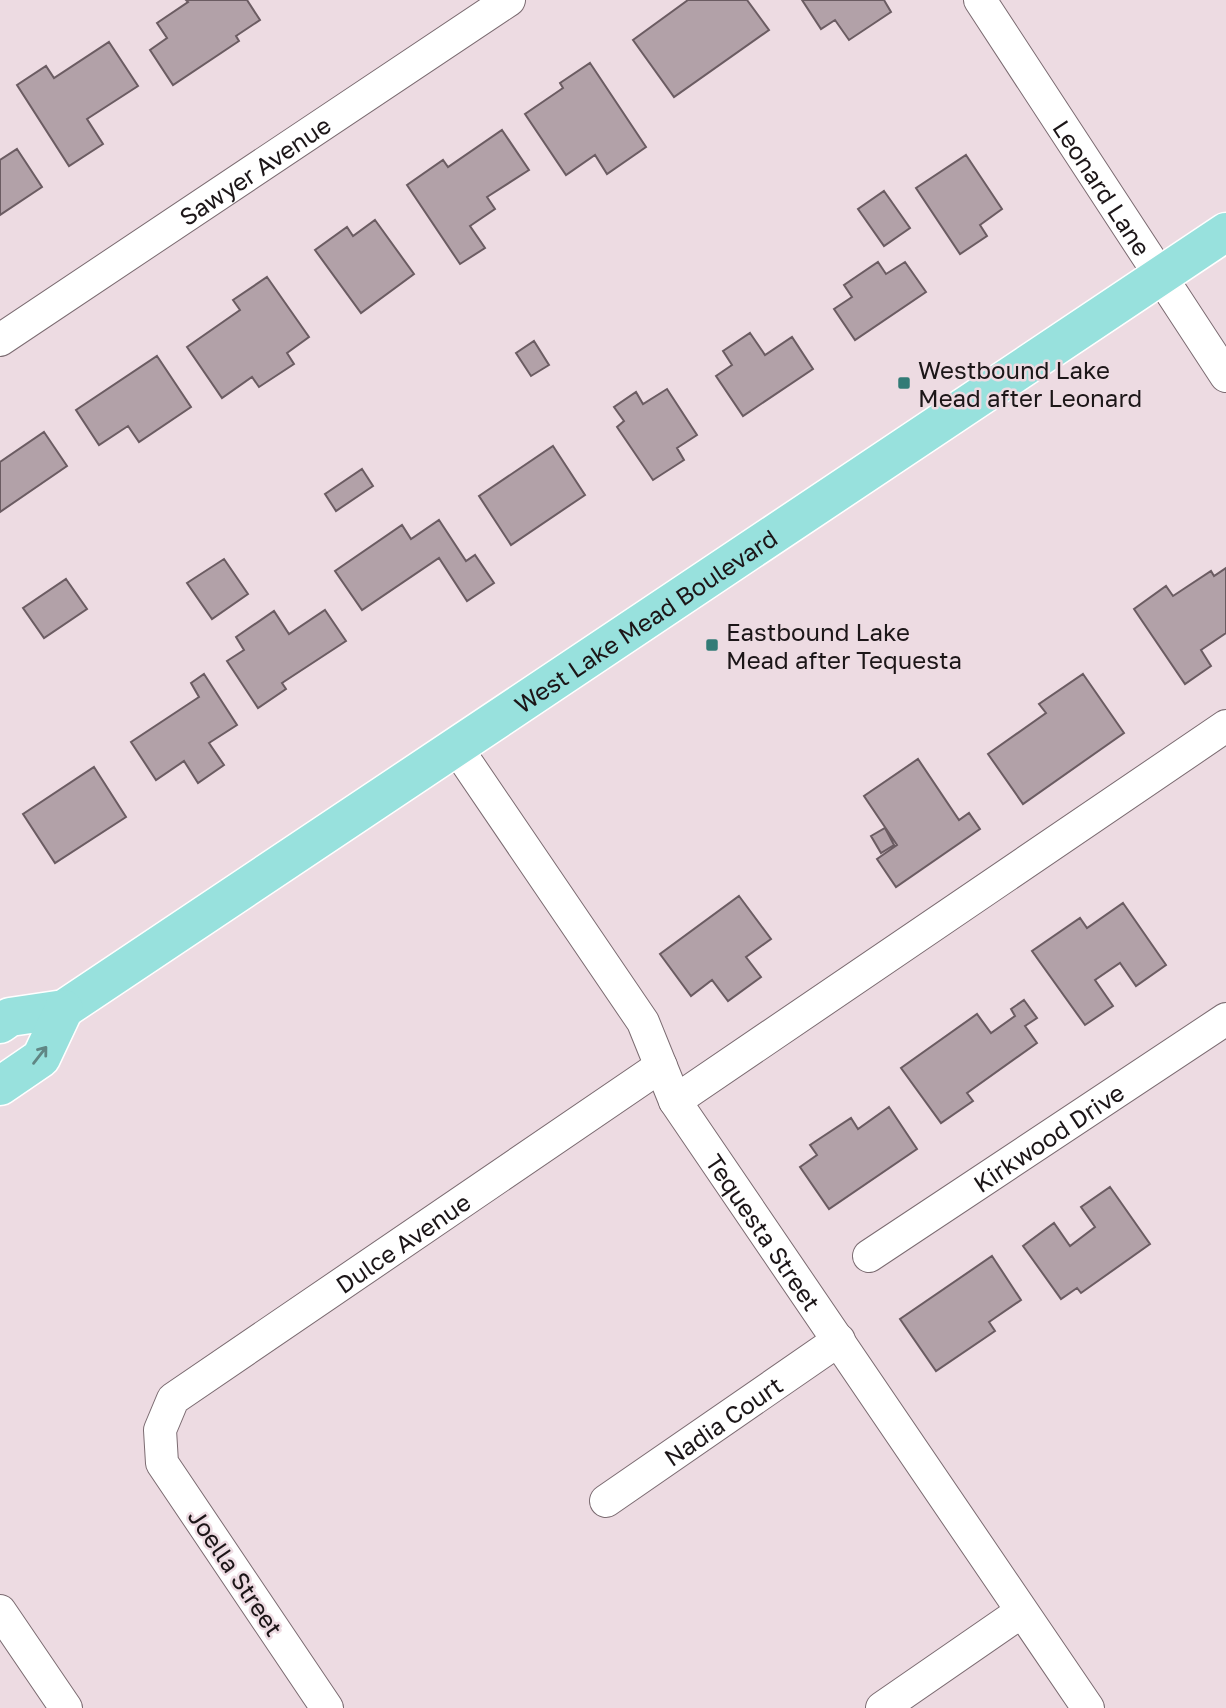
<svg xmlns="http://www.w3.org/2000/svg" width="1226" height="1708" font-family="'Golos Text',sans-serif">
  <style>
    .building { fill: #b2a1a8; stroke: #6b5c62; stroke-width: 2 }
    .lines { fill: none; stroke-linecap: round; stroke-linejoin: round }
    .minor-casing { stroke: #7b6b71; stroke-width: 34 }
    .major-casing { stroke: #fff; stroke-width: 41 }
    .minor { stroke: #fff; stroke-width: 32 }
    .major { stroke: #98e1dd; stroke-width: 38 }
    .oneway { stroke: #608684 }
    .poi-dot { fill: #327b76; stroke: #eddbe2; stroke-width: 2.5 }
    .labels { text-anchor: middle; dominant-baseline: central; stroke-width: 5; stroke-linejoin: round; paint-order: stroke }
    .street-label { font-size: 24px; fill: #1c1618; stroke: #eddbe2 }
    .poi-label { font-size: 24px; fill: #1c1618; stroke: #eddbe2; text-anchor: start }
  </style>
  <rect width="100%" height="100%" fill="#eddbe2"/>
  <path class="building" d="M 186,0 L 247,0 L 260,20 L 236,36 L 239,41 L 173,85 L 150,50 L 167,38 L 157,23 L 188,2 Z
    M 688,0 L 747,0 L 769,30 L 674,97 L 633,40 Z
    M 802,0 L 884,0 L 891,12 L 849,40 L 835,20 L 821,29 Z
    M 109,42 L 138,86 L 87,119 L 103,144 L 69,166 L 17,85 L 46,66 L 54,78 Z
    M 590,63 L 646,147 L 607,174 L 595,155 L 566,175 L 525,114 L 563,88 L 560,83 Z
    M 502,130 L 529,170 L 487,197 L 495,209 L 470,226 L 485,248 L 460,264 L 407,185 L 443,160 L 448,167 Z
    M 17,149 L 42,187 L 0,215 L 0,160 Z
    M 966,155 L 1002,209 L 980,225 L 987,236 L 960,254 L 916,188 Z
    M 884,191 L 910,228 L 884,246 L 858,209 Z
    M 375,220 L 414,274 L 361,313 L 315,250 L 347,227 L 353,236 Z
    M 878,262 L 886,274 L 905,262 L 926,292 L 855,340 L 834,309 L 852,297 L 844,285 Z
    M 267,277 L 309,337 L 287,353 L 294,364 L 259,387 L 252,377 L 222,398 L 187,347 L 240,310 L 233,300 Z
    M 750,333 L 765,355 L 792,337 L 813,369 L 743,416 L 716,376 L 732,365 L 723,351 Z
    M 534,341 L 549,365 L 531,376 L 516,353 Z
    M 157,356 L 191,407 L 139,442 L 128,426 L 99,445 L 76,410 Z
    M 667,389 L 697,435 L 677,448 L 684,460 L 653,480 L 617,427 L 624,421 L 614,407 L 636,392 L 643,404 Z
    M 44,432 L 67,466 L 0,512 L 0,462 Z
    M 553,446 L 585,495 L 511,545 L 479,496 Z
    M 362,469 L 373,486 L 336,511 L 325,494 Z
    M 439,520 L 466,561 L 475,555 L 494,583 L 467,601 L 439,558 L 362,610 L 335,571 L 402,525 L 411,539 Z
    M 224,559 L 248,594 L 212,619 L 187,583 Z
    M 1226,568 L 1226,633 L 1201,650 L 1211,666 L 1185,684 L 1134,609 L 1166,586 L 1173,596 L 1211,571 L 1214,576 Z
    M 66,579 L 87,609 L 44,638 L 23,608 Z
    M 325,610 L 346,641 L 282,683 L 286,689 L 258,708 L 227,661 L 244,650 L 236,637 L 274,611 L 289,634 Z
    M 204,674 L 237,725 L 209,743 L 224,765 L 198,783 L 184,761 L 156,780 L 131,742 L 199,697 L 191,683 Z
    M 1083,674 L 1124,733 L 1023,804 L 988,754 L 1046,713 L 1039,704 Z
    M 918,759 L 959,820 L 969,813 L 980,829 L 896,887 L 877,859 L 897,845 L 864,796 Z
    M 94,767 L 126,817 L 55,863 L 23,814 Z
    M 885,828 L 894,845 L 881,853 L 871,836 Z
    M 739,896 L 771,939 L 746,957 L 761,977 L 728,1001 L 712,980 L 691,996 L 660,954 Z
    M 1123,903 L 1166,965 L 1136,986 L 1120,963 L 1095,980 L 1113,1006 L 1085,1025 L 1032,951 L 1080,918 L 1087,928 Z
    M 1024,1000 L 1037,1018 L 1025,1026 L 1037,1043 L 967,1093 L 973,1101 L 941,1123 L 901,1068 L 977,1014 L 991,1033 L 1015,1016 L 1011,1009 Z
    M 889,1107 L 917,1149 L 829,1209 L 800,1167 L 817,1155 L 810,1145 L 851,1118 L 858,1129 Z
    M 1110,1187 L 1150,1244 L 1081,1293 L 1077,1288 L 1061,1299 L 1023,1246 L 1054,1223 L 1070,1246 L 1095,1227 L 1081,1207 Z
    M 992,1256 L 1021,1300 L 989,1322 L 995,1331 L 936,1371 L 900,1319 Z"/>
  <g class="lines">
    <g class="minor-casing">
      <g id="minor">
        <path id="s1" d="M 980,0 L 1226,376"/>
        <path id="s2" d="M 0,340 L 509,0"/>
        <path id="s3" d="M 456,747 L 643,1022 L 675,1101 L 1088,1708"/>
        <path d="M 675,1101 L 1226,726"/>
        <path id="s4" d="M 869,1256 L 1226,1019"/>
        <path id="s5" d="M 606,1501 L 839,1340"/>
        <path d="M 0,1611 L 66,1708"/>
        <path id="s6" d="M 327,1708 L 162,1463 L 160,1430 L 173,1399 L 661,1066"/>
        <path d="M 882,1708 L 1021,1612"/>
      </g>
    </g>
    <g class="major-casing">
      <g id="major">
        <path id="s7" d="M 0,1024 L 10,1017 L 64,1009 L 1226,232"/>
        <path d="M 0,1086 L 41,1058 L 64,1009"/>
      </g>
    </g>
    <use href="#minor" class="minor"/>
    <use href="#major" class="major"/>
  </g>
  <defs><path id="oneway-shaft" d="M-6 0H5M1.5-3L5.5 0L1.5 3" fill="none" stroke-width="1.6" stroke-linecap="round" stroke-linejoin="round" transform="scale(1.75)"/></defs>
  <use class="oneway" href="#oneway-shaft" transform="translate(40 1055) rotate(-52)"/>
  <g class="poi-dot">
    <rect x="897" y="376" width="14" height="14" rx="3.5"/>
    <rect x="705" y="638" width="14" height="14" rx="3.5"/>
  </g>
  <g class="labels">
    <g class="street-label">
      <text stroke="none"><textPath href="#s2" startOffset="306">Sawyer Avenue</textPath></text>
      <text stroke="none"><textPath href="#s1" startOffset="224">Leonard Lane</textPath></text>
      <text stroke="none"><textPath href="#s7" startOffset="766">West Lake Mead Boulevard</textPath></text>
      <text stroke="none"><textPath href="#s4" startOffset="215">Kirkwood Drive</textPath></text>
      <text stroke="none"><textPath href="#s3" startOffset="576">Tequesta Street</textPath></text>
      <text stroke="none"><textPath href="#s6" startOffset="640">Dulce Avenue</textPath></text>
      <text stroke="none"><textPath href="#s5" startOffset="142">Nadia Court</textPath></text>
      <text transform="translate(236 1572) rotate(56)">Joella Street</text>
    </g>
    <g class="poi-label">
      <text x="918" y="369">Westbound Lake<tspan x="918" dy="28">Mead after Leonard</tspan></text>
      <text x="726" y="631">Eastbound Lake<tspan x="726" dy="28">Mead after Tequesta</tspan></text>
    </g>
  </g>
</svg>
